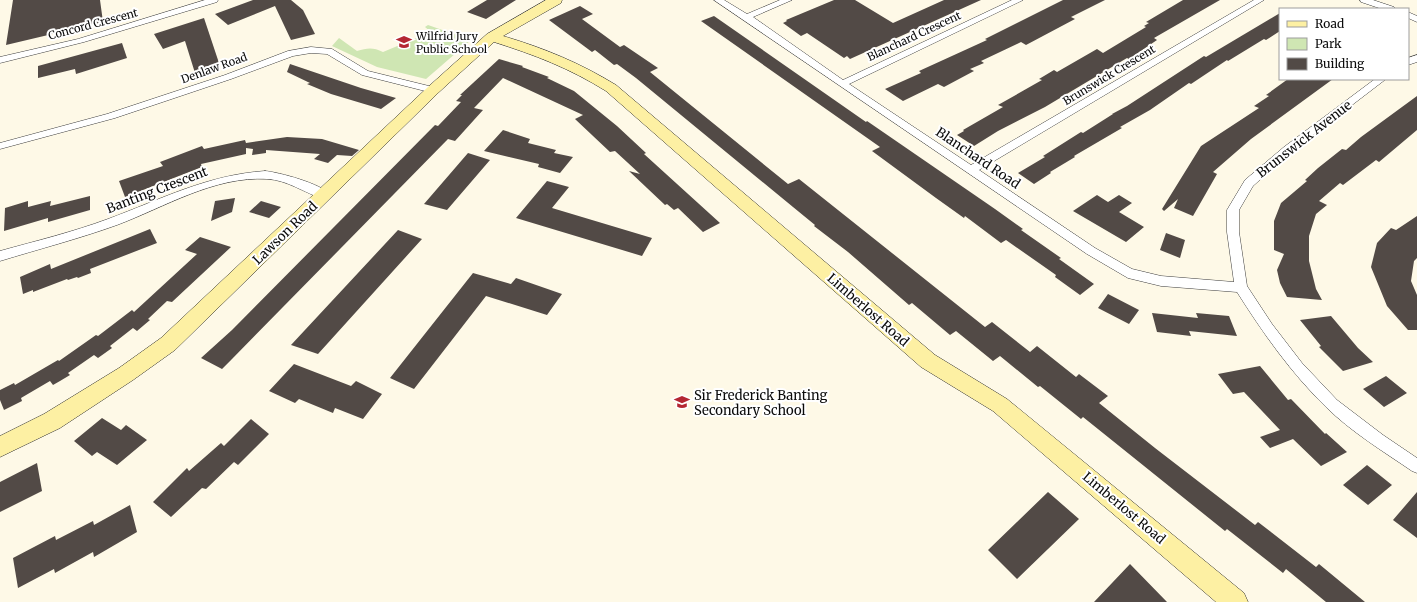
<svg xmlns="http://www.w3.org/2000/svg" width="1417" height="602" font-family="Merriweather,serif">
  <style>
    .green { fill: #cfe6b3 }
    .building { fill: #524a46 }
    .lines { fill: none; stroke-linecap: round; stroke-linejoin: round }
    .street-casing { stroke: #3d3d3d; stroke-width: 1 }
    .secondary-casing { stroke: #2c2c2c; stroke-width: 1 }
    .street { fill: #fff; fill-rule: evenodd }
    .secondary { fill: #fdf0a3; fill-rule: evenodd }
    .labels { text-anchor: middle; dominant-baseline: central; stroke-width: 4; stroke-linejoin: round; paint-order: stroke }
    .far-street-label { font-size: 11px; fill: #0a0a0a; stroke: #fff }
    .far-poi-label { font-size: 11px; fill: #0a0a0a; stroke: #fff; text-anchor: start }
    .street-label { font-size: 13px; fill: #0a0a0a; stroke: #fff }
    .poi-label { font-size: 13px; fill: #0a0a0a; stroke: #fff; text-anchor: start }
  </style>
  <rect width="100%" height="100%" fill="#fef9e7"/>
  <path class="green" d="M 428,25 L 471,40 L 426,79 L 377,67 L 332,46 L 339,38 L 357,51 C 367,48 373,47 383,52 L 431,32 L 425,27 Z"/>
  <path class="building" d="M 13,0 L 100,0 L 103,22 L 6,45 Z
    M 253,0 L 291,0 L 303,10 L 315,34 L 291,40 L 275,6 L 228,25 L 215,14 Z
    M 487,0 L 516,0 L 486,19 L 467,12 Z
    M 834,0 L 855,0 L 893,23 L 944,0 L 981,0 L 850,59 L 847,56 L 844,58 L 807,33 L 801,36 L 783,23 L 787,21 L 786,20 Z
    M 1063,0 L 1105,0 L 1071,17 L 1075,19 L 1026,45 L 1021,42 L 981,61 L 984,63 L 970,69 L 974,71 L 944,87 L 938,84 L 903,101 L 885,89 L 921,73 L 919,71 L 987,40 L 985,39 Z
    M 1183,0 L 1220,0 L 1154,38 L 1157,40 L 1129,59 L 1127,58 L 1045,107 L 998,131 L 974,146 L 957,135 L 964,131 L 963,130 L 1003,107 L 998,105 L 1042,80 L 1039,79 L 1054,70 L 1057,72 L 1097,49 L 1103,53 L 1146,27 L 1144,26 L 1149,23 L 1146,22 Z
    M 580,6 L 593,14 L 582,19 L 620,47 L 624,45 L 658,68 L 650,72 L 788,184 L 799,179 L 985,327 L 992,322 L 1030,352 L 1037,346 L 1076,377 L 1079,374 L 1108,396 L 1099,403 L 1155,448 L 1255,525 L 1258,522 L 1316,567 L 1319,564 L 1365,602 L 1326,602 L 1286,569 L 1283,573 L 1227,529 L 1225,531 L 1083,417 L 1081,419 L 1040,386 L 1038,387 L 1000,356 L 993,361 L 956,331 L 950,335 L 912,303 L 909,305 L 848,252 L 814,226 L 815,225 L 793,207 L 636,78 L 617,64 L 614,65 L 595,50 L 592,52 L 549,20 Z
    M 1280,13 L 1280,31 L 1266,40 L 1264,39 L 1228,61 L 1227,60 L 1191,84 L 1189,83 L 1150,110 L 1120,127 L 1122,128 L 1074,156 L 1075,157 L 1050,172 L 1051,173 L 1034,184 L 1018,173 L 1045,157 L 1043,156 L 1081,132 L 1083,133 L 1113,114 L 1112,114 L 1127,106 L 1204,56 L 1206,57 Z
    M 714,16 L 866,122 L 867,121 L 995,209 L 1023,229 L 1021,230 L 1061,258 L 1059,259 L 1094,284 L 1080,295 L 1055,277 L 1056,275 L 1006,240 L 1001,243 L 965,216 L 964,218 L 936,198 L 872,151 L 880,147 L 701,21 Z
    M 204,18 L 220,66 L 195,73 L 185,41 L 163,49 L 154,34 Z
    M 122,43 L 127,58 L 76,74 L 75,69 L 38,78 L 38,66 Z
    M 499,59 L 523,66 L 522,67 L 549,77 L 547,78 L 574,91 L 617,126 L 646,153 L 644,154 L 720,223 L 703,232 L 678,208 L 674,210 L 667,204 L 665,205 L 629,171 L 640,174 L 615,151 L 610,152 L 575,119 L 583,115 L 503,78 L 474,108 L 483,110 L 455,141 L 448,139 L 232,359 L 222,369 L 201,358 L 232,330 L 435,125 L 438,126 L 461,102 L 456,101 L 462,95 L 460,95 Z
    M 290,64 L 361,88 L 396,98 L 381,109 L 331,94 L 307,84 L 310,83 L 287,72 Z
    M 1288,79 L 1333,79 L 1251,139 L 1213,172 L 1217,174 L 1193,216 L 1174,208 L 1178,199 L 1164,211 L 1162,209 L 1201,146 L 1259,108 L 1254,106 L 1269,96 L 1266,95 Z
    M 1417,96 L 1417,130 L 1379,162 L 1376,160 L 1343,185 L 1340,183 L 1319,201 L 1327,205 L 1316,214 L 1309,236 L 1309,261 L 1316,289 L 1322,300 L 1287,297 L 1280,283 L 1277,270 L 1284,254 L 1274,250 L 1274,221 L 1281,203 L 1307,181 L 1305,180 L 1318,168 L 1342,149 L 1346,150 L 1361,137 Z
    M 503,130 L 530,139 L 528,143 L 556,150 L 554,153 L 573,157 L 560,173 L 538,167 L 539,164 L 484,151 Z
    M 287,137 L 322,139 L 359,150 L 352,156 L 337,155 L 328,163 L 314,159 L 320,154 L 266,150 L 266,153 L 252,155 L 253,149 L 246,148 L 246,154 L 201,164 L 202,167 L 125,197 L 119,181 L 163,166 L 160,162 L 202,146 L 204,149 L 245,140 L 246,143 Z
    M 468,153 L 490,160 L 447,210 L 424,204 Z
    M 547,181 L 569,187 L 552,208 L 652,238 L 642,256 L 516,218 Z
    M 1097,195 L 1108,202 L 1119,195 L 1132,203 L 1119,212 L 1144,227 L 1126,242 L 1073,211 Z
    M 90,196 L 90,210 L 48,222 L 48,218 L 4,231 L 5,208 L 28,201 L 28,207 L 51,201 L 50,206 Z
    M 235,198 L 232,212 L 211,221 L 215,201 Z
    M 261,201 L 281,207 L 269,218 L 249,212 Z
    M 1417,216 L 1417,258 L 1414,261 L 1411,281 L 1417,295 L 1417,330 L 1408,330 L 1387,306 L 1371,267 L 1377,243 L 1391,228 L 1396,230 Z
    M 150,229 L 157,243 L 90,269 L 91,273 L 78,278 L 77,277 L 68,280 L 67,279 L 33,292 L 33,290 L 23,294 L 20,277 L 50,264 L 51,269 Z
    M 398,230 L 422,239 L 318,354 L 291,345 Z
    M 1166,233 L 1185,240 L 1180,258 L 1160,250 Z
    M 200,237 L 231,247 L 172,302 L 167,301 L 148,319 L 150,320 L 137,331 L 133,328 L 110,346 L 112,348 L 98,358 L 94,355 L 68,373 L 70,375 L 60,381 L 53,385 L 50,381 L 21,398 L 22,401 L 4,410 L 0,400 L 0,390 L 14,383 L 15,385 L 58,360 L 59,361 L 96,335 L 98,336 L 132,310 L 134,312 L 197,254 L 185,250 Z
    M 473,273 L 511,284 L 516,278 L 562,294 L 547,315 L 486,296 L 414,389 L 390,378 Z
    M 1108,294 L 1139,310 L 1129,324 L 1098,308 Z
    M 1152,313 L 1198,318 L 1196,313 L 1229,316 L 1237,336 L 1189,331 L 1191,336 L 1157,332 Z
    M 1331,316 L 1358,348 L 1373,362 L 1343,371 L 1319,347 L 1321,346 L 1300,320 Z
    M 294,364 L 351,386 L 356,381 L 382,394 L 363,419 L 335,408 L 333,413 L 299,399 L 295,403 L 269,391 Z
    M 1260,366 L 1288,400 L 1291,399 L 1325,434 L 1326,433 L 1347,452 L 1321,466 L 1293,439 L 1270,448 L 1260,437 L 1280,430 L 1244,392 L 1233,394 L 1218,374 Z
    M 1386,376 L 1407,393 L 1384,407 L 1363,389 Z
    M 102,418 L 121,430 L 126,425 L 147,440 L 117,465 L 97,452 L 92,456 L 74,441 Z
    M 251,419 L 269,434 L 238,465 L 234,462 L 206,489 L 202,488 L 171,517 L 153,502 L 187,468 L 189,471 L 221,443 L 224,446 Z
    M 37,463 L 42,491 L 0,512 L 0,482 Z
    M 1367,465 L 1392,485 L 1368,505 L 1343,485 Z
    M 1048,492 L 1079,519 L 1017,579 L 988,550 Z
    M 1417,492 L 1417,538 L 1393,520 Z
    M 130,505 L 137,532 L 94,557 L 93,552 L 55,573 L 54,569 L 18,588 L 13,558 L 55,536 L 56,540 L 93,521 L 94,525 Z
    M 1130,564 L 1167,602 L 1094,602 Z"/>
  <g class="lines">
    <g class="street-casing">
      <path id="street" d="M 205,0 L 218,0 L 217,2 L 84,42 L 0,63 L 0,57 L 78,39 Z
        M 714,0 L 724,0 L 747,14 L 780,0 L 792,0 L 753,17 L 843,80 L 1012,0 L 1023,0 L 849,84 L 971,165 L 1254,0 L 1264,0 L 979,170 L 1095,248 L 1132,269 L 1161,276 L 1234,282 L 1227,232 L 1227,210 L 1245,180 L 1284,147 L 1375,79 L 1386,79 L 1292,151 L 1253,186 L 1239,210 L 1239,232 L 1247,286 L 1272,324 L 1302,363 L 1337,400 L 1383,435 L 1417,458 L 1417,473 L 1412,471 C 1384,452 1350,431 1326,407 C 1291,373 1263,333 1237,292 L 1161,286 L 1128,278 L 1087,254 Z
        M 1360,0 L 1373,0 L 1394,7 L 1395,9 L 1382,9 L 1361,2 Z
        M 1408,12 L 1417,16 L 1417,22 L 1408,18 Z
        M 311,47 L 332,49 L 368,71 L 437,88 L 438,90 L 433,93 L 362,75 L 327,54 L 311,53 L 293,56 L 231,79 L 115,118 L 0,149 L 0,143 L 107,114 L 225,75 L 288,51 Z
        M 1417,55 L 1417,62 L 1408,65 L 1408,58 Z
        M 265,171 C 278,172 323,184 330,195 L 328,198 L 324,199 C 304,193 288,180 267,179 C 214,176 165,207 117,225 C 78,239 39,249 0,261 L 0,251 C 36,241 73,232 108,219 C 162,199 207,175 265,171 Z"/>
    </g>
    <g class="secondary-casing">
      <path id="secondary" d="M 546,0 L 562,0 L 561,3 L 503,36 C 544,48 580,63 616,85 L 935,355 L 1007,399 L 1244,593 L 1248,602 L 1216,602 L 993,411 L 921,367 L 606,91 C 569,68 535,55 494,42 L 438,93 L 175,350 L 133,380 L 60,428 L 0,457 L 0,436 L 44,414 L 119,368 L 161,338 L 428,87 L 487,34 Z"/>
    </g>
    <use href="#street" class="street"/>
    <use href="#secondary" class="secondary"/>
  </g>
  <defs>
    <g id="school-bare" transform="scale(1.2)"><path d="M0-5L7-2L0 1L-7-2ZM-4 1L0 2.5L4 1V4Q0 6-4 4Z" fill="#b42733" stroke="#fff" stroke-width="2.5" paint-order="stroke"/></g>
  </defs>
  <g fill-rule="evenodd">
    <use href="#school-bare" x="404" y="42"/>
    <use href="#school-bare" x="682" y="402"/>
  </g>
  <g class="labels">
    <g class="far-street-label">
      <text transform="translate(93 24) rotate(-15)">Concord Crescent</text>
      <text transform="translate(914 36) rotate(-25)">Blanchard Crescent</text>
      <text transform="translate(214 68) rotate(-20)">Denlaw Road</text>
      <text transform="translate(1109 75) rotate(-31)">Brunswick Crescent</text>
    </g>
    <g class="far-poi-label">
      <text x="416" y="36">Wilfrid Jury<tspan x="416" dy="13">Public School</tspan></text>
    </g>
    <g class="street-label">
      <text transform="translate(1304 139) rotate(-38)">Brunswick Avenue</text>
      <text transform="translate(978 158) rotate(34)">Blanchard Road</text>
      <text transform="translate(157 190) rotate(-21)">Banting Crescent</text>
      <text transform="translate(285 233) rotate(-44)">Lawson Road</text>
      <text transform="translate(868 310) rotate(41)">Limberlost Road</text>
      <text transform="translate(1124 508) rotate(40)">Limberlost Road</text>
    </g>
    <g class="poi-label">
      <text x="694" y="395">Sir Frederick Banting<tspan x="694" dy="15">Secondary School</tspan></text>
    </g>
  </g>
  <rect x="1279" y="8" width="130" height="72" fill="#ffffff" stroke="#9d9d9d"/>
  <rect x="1287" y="21" width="20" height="6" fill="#fdf0a3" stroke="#9d9d9d"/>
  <text x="1315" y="28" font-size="12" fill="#0a0a0a">Road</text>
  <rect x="1287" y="38" width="20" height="12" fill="#cfe6b3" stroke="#9d9d9d"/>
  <text x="1315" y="48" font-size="12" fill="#0a0a0a">Park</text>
  <rect x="1287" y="58" width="20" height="12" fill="#524a46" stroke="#9d9d9d"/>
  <text x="1315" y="68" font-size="12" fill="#0a0a0a">Building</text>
</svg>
